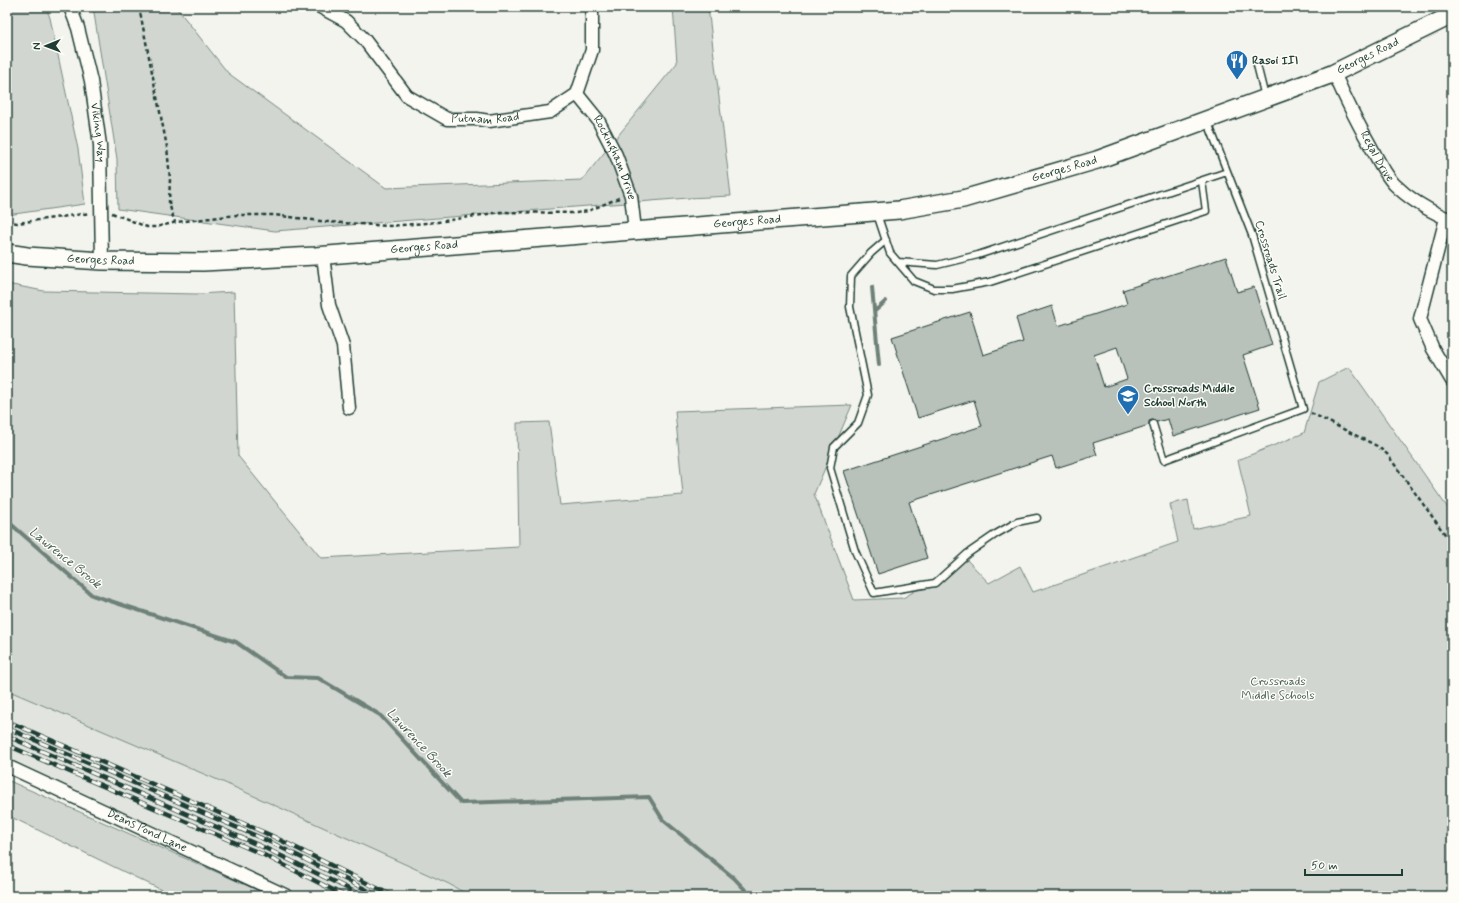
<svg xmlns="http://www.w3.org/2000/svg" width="1459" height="903" font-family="Mynerve,sans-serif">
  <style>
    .built { fill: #e2e5df }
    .green { fill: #d1d6d1; stroke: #788a82 }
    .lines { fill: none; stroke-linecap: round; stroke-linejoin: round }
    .stream { stroke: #6e8179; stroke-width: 4 }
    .building { fill: #b9c1bb; stroke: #1f3d34; fill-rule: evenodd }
    .lane-casing { stroke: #1f3d34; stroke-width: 9 }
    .street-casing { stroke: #1f3d34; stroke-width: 15 }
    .secondary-casing { stroke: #1f3d34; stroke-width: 20 }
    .path { stroke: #1f3d34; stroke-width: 2.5; stroke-dasharray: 4 3; stroke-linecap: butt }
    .lane { stroke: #fdfcf7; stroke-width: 6 }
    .street { stroke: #fdfcf7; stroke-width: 12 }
    .secondary { stroke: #fdfcf7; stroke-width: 17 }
    .rail-casing { stroke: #1f3d34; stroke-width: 4.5 }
    .rail { stroke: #fdfcf7; stroke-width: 3; stroke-dasharray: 9; stroke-linecap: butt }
    .labels { text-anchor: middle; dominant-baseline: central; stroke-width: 3; stroke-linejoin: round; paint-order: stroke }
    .street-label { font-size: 12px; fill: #1f3d34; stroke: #fdfcf7 }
    .poi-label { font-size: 12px; font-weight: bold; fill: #1f3d34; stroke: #fdfcf7; text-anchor: start }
    .park-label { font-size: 12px; fill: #435c53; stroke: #fdfcf7 }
    .water-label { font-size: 13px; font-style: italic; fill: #475f56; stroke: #fdfcf7 }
  </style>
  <rect width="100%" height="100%" fill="#f4f4ef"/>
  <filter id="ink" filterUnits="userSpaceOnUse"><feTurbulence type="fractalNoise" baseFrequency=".025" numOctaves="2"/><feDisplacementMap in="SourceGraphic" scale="8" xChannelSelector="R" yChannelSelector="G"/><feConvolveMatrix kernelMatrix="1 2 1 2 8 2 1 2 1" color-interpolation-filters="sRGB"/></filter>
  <g filter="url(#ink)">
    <path class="built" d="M 7,690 L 225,783 L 449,884 L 470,896 L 304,896 L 7,764 Z"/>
    <path class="green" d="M 7,7 L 46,7 L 50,18 L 78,149 L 85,204 L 7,215 Z
      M 93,7 L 176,7 L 228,73 L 386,188 L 582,180 L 677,63 L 673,7 L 708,7 L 731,196 L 688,198 L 275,231 L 118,209 L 117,159 Z
      M 7,284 L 44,291 L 197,294 L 234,292 L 238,456 L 321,558 L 519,547 L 517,423 L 549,422 L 560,505 L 683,495 L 675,411 L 852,405 L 814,494 L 854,600 L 903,598 L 967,560 L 989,583 L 1020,566 L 1033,592 L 1178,542 L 1170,504 L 1188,500 L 1193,529 L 1251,516 L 1238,460 L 1304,433 L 1319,382 L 1349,367 L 1452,514 L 1452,896 L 470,896 L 449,884 L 225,783 L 7,690 Z
      M 7,780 L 271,896 L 174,896 L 7,815 Z"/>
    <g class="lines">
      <path class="stream" d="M 872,287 L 879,365
        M 875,311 L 886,301
        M 7,523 L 12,525 L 92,595 L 236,642 L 286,677 L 318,678 L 380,715 L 461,803 L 649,797 L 663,820 L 734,878 L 751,896"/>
    </g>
    <path class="building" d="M 1226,257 L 1237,292 L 1254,287 L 1272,345 L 1243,355 L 1260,408 L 1173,436 L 1168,419 L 1157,422 L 1152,420 L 1149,421 L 1149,425 L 1093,443 L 1097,455 L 1056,468 L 1052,456 L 909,502 L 927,558 L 878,574 L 844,471 L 982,426 L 974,400 L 918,418 L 892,337 L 970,312 L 983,355 L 1023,342 L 1016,318 L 1052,306 L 1058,326 L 1127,304 L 1123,290 ZM 1117,347 L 1127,379 L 1104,387 L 1094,355 Z"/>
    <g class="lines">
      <g class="lane-casing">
        <path id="lane" d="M 1257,65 L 1265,97
          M 877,214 L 890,253 L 914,281 L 934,289 L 952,289 L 990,282 L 1206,211 L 1202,181
          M 886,240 L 871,253 L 851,276 L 850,307 L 868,395 L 858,423 L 834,447 L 830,468 L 855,551 L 874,593 L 935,583 L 967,554 L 996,534 L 1017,522 L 1037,518
          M 898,262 L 937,265 L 978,255 L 1227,172
          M 1153,424 L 1164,460 L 1303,409 L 1252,235 L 1207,120"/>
      </g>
      <g class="street-casing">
        <g id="street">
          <path id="s1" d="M 70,7 L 78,28 L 91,81 L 100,145 L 102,261"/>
          <path id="s2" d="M 320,7 L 346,21 L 364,39 L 407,96 L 447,119 L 477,119 L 489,121 L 550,112 L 577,94 L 592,50 L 592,11 L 590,7"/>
          <path id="s3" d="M 1334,73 C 1345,98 1357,122 1370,145 C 1377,158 1384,173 1394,184 C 1408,198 1428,210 1446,218"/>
          <path id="s4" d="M 577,94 L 598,120 L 616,155 L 631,196 L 635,230"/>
          <path d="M 1452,219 L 1446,218 L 1420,319 L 1433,349 L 1452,381"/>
          <path d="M 323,255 L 329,305 L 343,346 L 349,408"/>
          <path id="s5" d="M 7,766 L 287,896"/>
        </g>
      </g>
      <g class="secondary-casing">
        <g id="secondary">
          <path id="s6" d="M 7,253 L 27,256 L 102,261 L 203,262 L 315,256 L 899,210 L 963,199 L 1097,160 L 1332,74 L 1452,15"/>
        </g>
      </g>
      <path class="path" d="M 139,7 L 167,147 L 170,179 L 169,202 L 172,214 L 175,222
        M 112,213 L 147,227 L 156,227 L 177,222 L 237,215 L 274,215 L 328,222 L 390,226 L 438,222 L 500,212 L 576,213 L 588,211 L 619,198
        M 7,221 L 17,223 L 90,213
        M 1311,413 L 1377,446 L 1387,454 L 1452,544"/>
      <use href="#lane" class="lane"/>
      <use href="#street" class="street"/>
      <use href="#secondary" class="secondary"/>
      <g class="rail-casing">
        <path id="rail" d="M 7,721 L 270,835 L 393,896
          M 7,728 L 268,841 L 379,896
          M 7,736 L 265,848 L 363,896
          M 7,745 L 262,854 L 345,896"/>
      </g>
      <use href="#rail" class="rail"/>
    </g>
  </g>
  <defs>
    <g id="restaurant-pin" transform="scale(1.15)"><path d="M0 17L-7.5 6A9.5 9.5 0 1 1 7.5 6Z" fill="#1f6fb2" stroke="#fdfcf7"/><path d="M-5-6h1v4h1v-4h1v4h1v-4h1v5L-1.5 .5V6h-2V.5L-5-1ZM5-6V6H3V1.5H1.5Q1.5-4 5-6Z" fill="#fff"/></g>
    <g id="school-pin" transform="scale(1.15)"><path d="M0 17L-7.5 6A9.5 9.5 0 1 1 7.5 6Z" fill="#1f6fb2" stroke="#fdfcf7"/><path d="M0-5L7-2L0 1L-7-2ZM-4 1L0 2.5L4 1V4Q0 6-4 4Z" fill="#fff"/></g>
  </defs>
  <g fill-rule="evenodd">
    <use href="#restaurant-pin" x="1237" y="61"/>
    <use href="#school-pin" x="1128" y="396"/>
  </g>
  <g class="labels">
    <g class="street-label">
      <text stroke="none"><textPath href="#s6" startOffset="1389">Georges Road</textPath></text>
      <text stroke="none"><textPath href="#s2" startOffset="211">Putnam Road</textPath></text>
      <text stroke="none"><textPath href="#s1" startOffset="129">Viking Way</textPath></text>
      <text stroke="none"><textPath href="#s3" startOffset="94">Regal Drive</textPath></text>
      <text stroke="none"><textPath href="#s4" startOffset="75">Rockingham Drive</textPath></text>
      <text stroke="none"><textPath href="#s6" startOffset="1065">Georges Road</textPath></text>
      <text stroke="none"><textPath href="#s6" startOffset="742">Georges Road</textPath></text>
      <text stroke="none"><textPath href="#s6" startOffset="418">Georges Road</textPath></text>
      <text stroke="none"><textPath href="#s6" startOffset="94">Georges Road</textPath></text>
      <text transform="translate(1270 260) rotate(73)">Crossroads Trail</text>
      <text stroke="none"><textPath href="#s5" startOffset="154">Deans Pond Lane</textPath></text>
    </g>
    <g class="poi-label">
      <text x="1252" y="61">Rasoi III</text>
      <text x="1144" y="389">Crossroads Middle<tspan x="1144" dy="14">School North</tspan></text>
    </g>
    <g class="park-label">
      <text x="1278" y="682">Crossroads<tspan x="1278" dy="14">Middle Schools</tspan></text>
    </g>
    <g class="water-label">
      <text transform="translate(65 558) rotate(39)">Lawrence Brook</text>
      <text transform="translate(419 743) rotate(47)">Lawrence Brook</text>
    </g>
  </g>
  <rect width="1459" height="903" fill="none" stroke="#fdfcf7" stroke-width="24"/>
  <rect x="12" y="12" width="1435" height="879" fill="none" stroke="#1f3d34" stroke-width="1.5" filter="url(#ink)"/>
  <g transform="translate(46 46) rotate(269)" stroke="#fdfcf7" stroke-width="3" paint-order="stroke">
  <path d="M0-3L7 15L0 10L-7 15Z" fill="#1f3d34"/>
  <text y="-6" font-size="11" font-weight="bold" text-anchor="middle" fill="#1f3d34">N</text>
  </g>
  <path d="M1305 869v6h97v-6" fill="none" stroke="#1f3d34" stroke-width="2"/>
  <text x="1311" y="869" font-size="12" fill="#1f3d34" stroke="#fdfcf7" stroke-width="3" paint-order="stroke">50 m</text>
</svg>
